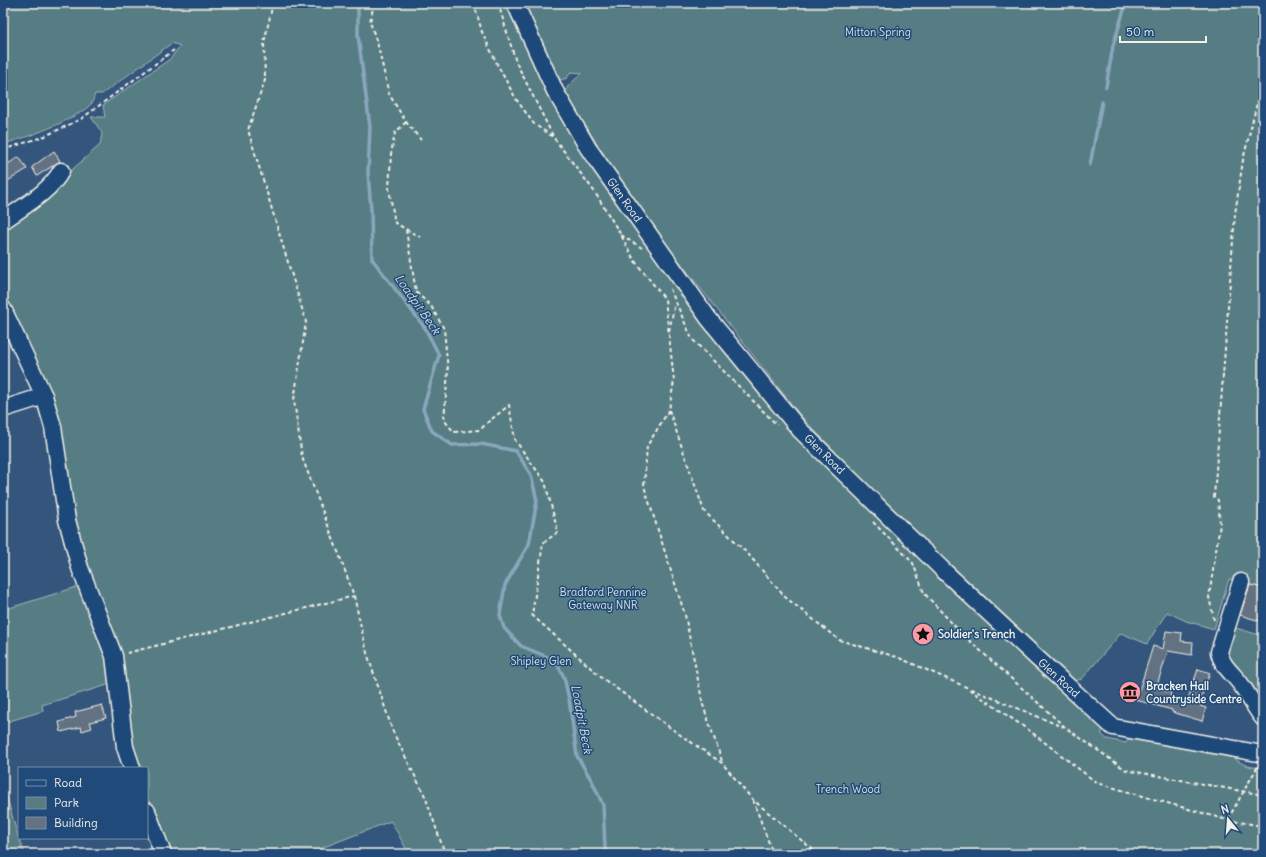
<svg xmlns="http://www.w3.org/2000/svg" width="1266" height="857" font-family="Delius,sans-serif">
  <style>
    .green { fill: #577d83; stroke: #a6b7b6 }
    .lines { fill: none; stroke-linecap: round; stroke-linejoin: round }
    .stream { stroke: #8aa7bd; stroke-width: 3.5 }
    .building { fill: #647283; stroke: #f4f1e8 }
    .minor-casing { stroke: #f4f1e8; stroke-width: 19 }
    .path { stroke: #f4f1e8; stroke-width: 2; stroke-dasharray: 4 3; stroke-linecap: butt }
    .minor { stroke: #1f4a7a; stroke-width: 16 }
    .labels { text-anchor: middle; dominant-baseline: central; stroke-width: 3; stroke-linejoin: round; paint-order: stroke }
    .park-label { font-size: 11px; fill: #dce0d9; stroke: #1f4a7a }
    .street-label { font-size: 11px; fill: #f4f1e8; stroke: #1f4a7a }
    .poi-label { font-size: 11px; font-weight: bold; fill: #f4f1e8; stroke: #1f4a7a; text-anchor: start }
    .water-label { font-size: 12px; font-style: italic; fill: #dadedd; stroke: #1f4a7a }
  </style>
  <rect width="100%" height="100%" fill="#34567d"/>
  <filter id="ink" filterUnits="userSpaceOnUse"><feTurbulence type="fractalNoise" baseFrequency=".025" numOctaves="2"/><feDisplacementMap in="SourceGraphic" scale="8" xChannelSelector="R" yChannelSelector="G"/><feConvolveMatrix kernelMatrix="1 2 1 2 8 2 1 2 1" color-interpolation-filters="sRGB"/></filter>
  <g filter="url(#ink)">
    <path class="green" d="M 3,3 L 512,3 L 539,69 L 759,387 L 1105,726 L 1102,730 L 1102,735 L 1107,739 L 1126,743 L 1130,736 L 1157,740 L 1234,758 C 1241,764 1254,770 1263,766 L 1263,854 L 409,854 L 391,821 L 319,849 L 320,852 L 282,854 L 170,854 L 147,797 L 147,768 L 135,768 L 119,656 L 84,552 L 73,507 L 53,396 L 3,293 L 3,225 L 22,214 L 100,145 L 102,133 L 91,117 L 105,117 L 103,105 L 170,59 L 180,46 L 172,43 L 102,94 L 95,94 C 94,97 93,101 92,103 C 79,119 23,139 3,144 Z
      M 523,3 L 1263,3 L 1263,588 L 1229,579 L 1214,629 L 1186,621 L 1167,612 L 1147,644 L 1121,633 L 1082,679 L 1071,682 L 935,556 L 800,415 L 643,215 L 565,94 L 568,86 L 582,73 L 571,72 L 567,78 L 557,81 Z
      M 80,586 L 96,623 L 114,683 L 42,705 L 43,711 L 3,723 L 3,610 Z
      M 1232,627 L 1263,636 L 1263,711 L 1227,658 L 1226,645 Z
      M 3,783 L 17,833 L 25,854 L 3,854 Z"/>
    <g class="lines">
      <path class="stream" d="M 358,3 L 358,35 L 370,127 L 368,173 L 371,210 L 372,259 L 425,328 L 439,355 L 423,409 L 432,431 L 452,445 L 481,444 L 516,451 L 531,475 L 537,501 L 529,544 L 505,585 L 500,615 L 504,628 L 521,646 L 555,660 L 564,677 L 569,699 L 577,756 L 592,781 L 603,805 L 605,848 L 606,854
        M 1106,87 L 1113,46 L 1126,3
        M 1090,165 L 1102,102"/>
    </g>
    <path class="building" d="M 54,151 L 60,161 L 37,176 L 32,167 Z
      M 19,157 L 27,169 L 3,184 L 3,167 Z
      M 1250,585 L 1263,588 L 1263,622 L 1240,615 Z
      M 1166,631 L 1182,633 L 1181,641 L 1193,642 L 1192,655 L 1168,651 L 1156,688 L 1171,693 L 1170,697 L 1187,702 L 1198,669 L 1210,673 L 1201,698 L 1200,706 L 1206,708 L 1202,721 L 1172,712 L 1172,710 L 1136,700 L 1153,646 L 1163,649 Z
      M 102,705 L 106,718 L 90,722 L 92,728 L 82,731 L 81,727 L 61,732 L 59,722 L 76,717 L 75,712 Z"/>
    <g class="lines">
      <g class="minor-casing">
        <g id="minor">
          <path id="s1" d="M 515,3 L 555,91 L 588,148 L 709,319 L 800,430 L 943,570 L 1036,657 L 1113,727 L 1263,754"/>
          <path d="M 3,221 C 22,207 50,192 61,171"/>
          <path d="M 3,309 L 44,396 L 53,427 L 67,520 L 80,568 L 114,656 L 125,747 L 132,768"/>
          <path d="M 3,409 L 44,396"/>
          <path d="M 1241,582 L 1219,652 C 1222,667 1234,674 1242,686 C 1249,696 1255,708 1263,718"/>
          <path d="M 147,811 L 163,854"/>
        </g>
      </g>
      <path class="path" d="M 273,3 L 264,43 L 265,80 L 248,130 L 306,322 L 294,400 L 302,457 L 340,557 L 354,596 L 367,653 L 393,732 L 425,796 L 445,854
        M 374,3 L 370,22 L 378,46 L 389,94 L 406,122 L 421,140
        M 474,3 L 482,32 L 497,64 L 516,99 L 534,124 L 553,137
        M 498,3 L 516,62 L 554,138 L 594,191 L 621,235 L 634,260 L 665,299 L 674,381 L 669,410 L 647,446 L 644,486 L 685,615 L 703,705 L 722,761
        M 406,122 L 395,133 L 391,154 L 389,189 L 395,223 L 420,237
        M 3,150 L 45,136 L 81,119 L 174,50
        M 406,230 L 416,292 L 431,306 L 444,329 L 448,371 L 444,420 L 454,432 L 480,430 C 489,420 499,414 509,405 L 515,440 L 545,482 L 558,532 L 543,543 L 532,615 L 602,678 L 679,734 L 722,763 L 752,799 L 818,854
        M 621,235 L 642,248
        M 670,289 L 692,339 L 777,425
        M 669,331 L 675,303
        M 669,410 L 704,511 L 748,554 L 785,597 L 839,640 L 897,657 L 966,687 L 1030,731 L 1097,783 L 1227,820 L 1263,826
        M 873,522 L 913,563 L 924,593 L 962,634 L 1066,728 L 1126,770 L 1263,795
        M 1214,620 L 1209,597 L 1220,524 L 1218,500 L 1214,497 L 1235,214 L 1243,160 L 1263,79
        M 127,653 L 354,596
        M 971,689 L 1063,727
        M 753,800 L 773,854
        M 1228,819 L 1258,766"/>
      <use href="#minor" class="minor"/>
    </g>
  </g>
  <defs>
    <g id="sight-disc" transform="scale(1.15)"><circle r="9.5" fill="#ff9aa2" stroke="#1f4a7a"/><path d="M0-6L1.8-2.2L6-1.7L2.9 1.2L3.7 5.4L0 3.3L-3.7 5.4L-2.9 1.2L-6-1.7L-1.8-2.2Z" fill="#111"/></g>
    <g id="museum-disc" transform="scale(1.15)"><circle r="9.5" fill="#ff9aa2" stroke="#1f4a7a"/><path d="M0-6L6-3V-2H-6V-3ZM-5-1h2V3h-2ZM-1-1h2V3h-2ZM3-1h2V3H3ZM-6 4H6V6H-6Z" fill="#111"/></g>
  </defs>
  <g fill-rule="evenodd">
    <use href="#sight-disc" x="923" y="634"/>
    <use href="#museum-disc" x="1130" y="692"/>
  </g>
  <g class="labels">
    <g class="park-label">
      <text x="878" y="32">Mitton Spring</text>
      <text x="603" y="592">Bradford Pennine<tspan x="603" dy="13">Gateway NNR</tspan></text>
      <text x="541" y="661">Shipley Glen</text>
      <text x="848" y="789">Trench Wood</text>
    </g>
    <g class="street-label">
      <text stroke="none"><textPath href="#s1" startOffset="226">Glen Road</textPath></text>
      <text stroke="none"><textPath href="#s1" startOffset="550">Glen Road</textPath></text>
      <text stroke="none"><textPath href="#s1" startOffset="874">Glen Road</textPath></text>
    </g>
    <g class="poi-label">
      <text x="938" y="634">Soldier's Trench</text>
      <text x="1146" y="686">Bracken Hall<tspan x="1146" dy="13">Countryside Centre</tspan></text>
    </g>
    <g class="water-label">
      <text transform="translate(418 304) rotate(55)">Loadpit Beck</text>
      <text transform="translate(582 719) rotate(79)">Loadpit Beck</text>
    </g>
  </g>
  <rect width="1266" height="857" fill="none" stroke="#1f4a7a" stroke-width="16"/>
  <rect x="8" y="8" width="1250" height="841" fill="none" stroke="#f4f1e8" stroke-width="1.5" filter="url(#ink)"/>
  <rect x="18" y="767" width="130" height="72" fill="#1f4a7a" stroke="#748da6"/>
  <rect x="26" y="780" width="20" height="6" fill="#1f4a7a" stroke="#748da6"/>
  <text x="54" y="787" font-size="12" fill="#f4f1e8">Road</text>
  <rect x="26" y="797" width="20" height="12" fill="#577d83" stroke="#748da6"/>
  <text x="54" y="807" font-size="12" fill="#f4f1e8">Park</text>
  <rect x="26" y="817" width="20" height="12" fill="#647283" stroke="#748da6"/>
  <text x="54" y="827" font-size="12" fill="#f4f1e8">Building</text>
  <g transform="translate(1228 819) rotate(343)" stroke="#1f4a7a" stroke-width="3" paint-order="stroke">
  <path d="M0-3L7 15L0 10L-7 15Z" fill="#f4f1e8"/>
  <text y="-6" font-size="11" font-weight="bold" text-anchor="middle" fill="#f4f1e8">N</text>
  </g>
  <path d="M1120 36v6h86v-6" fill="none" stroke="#f4f1e8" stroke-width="2"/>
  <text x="1126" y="36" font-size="12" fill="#f4f1e8" stroke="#1f4a7a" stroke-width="3" paint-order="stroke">50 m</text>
</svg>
